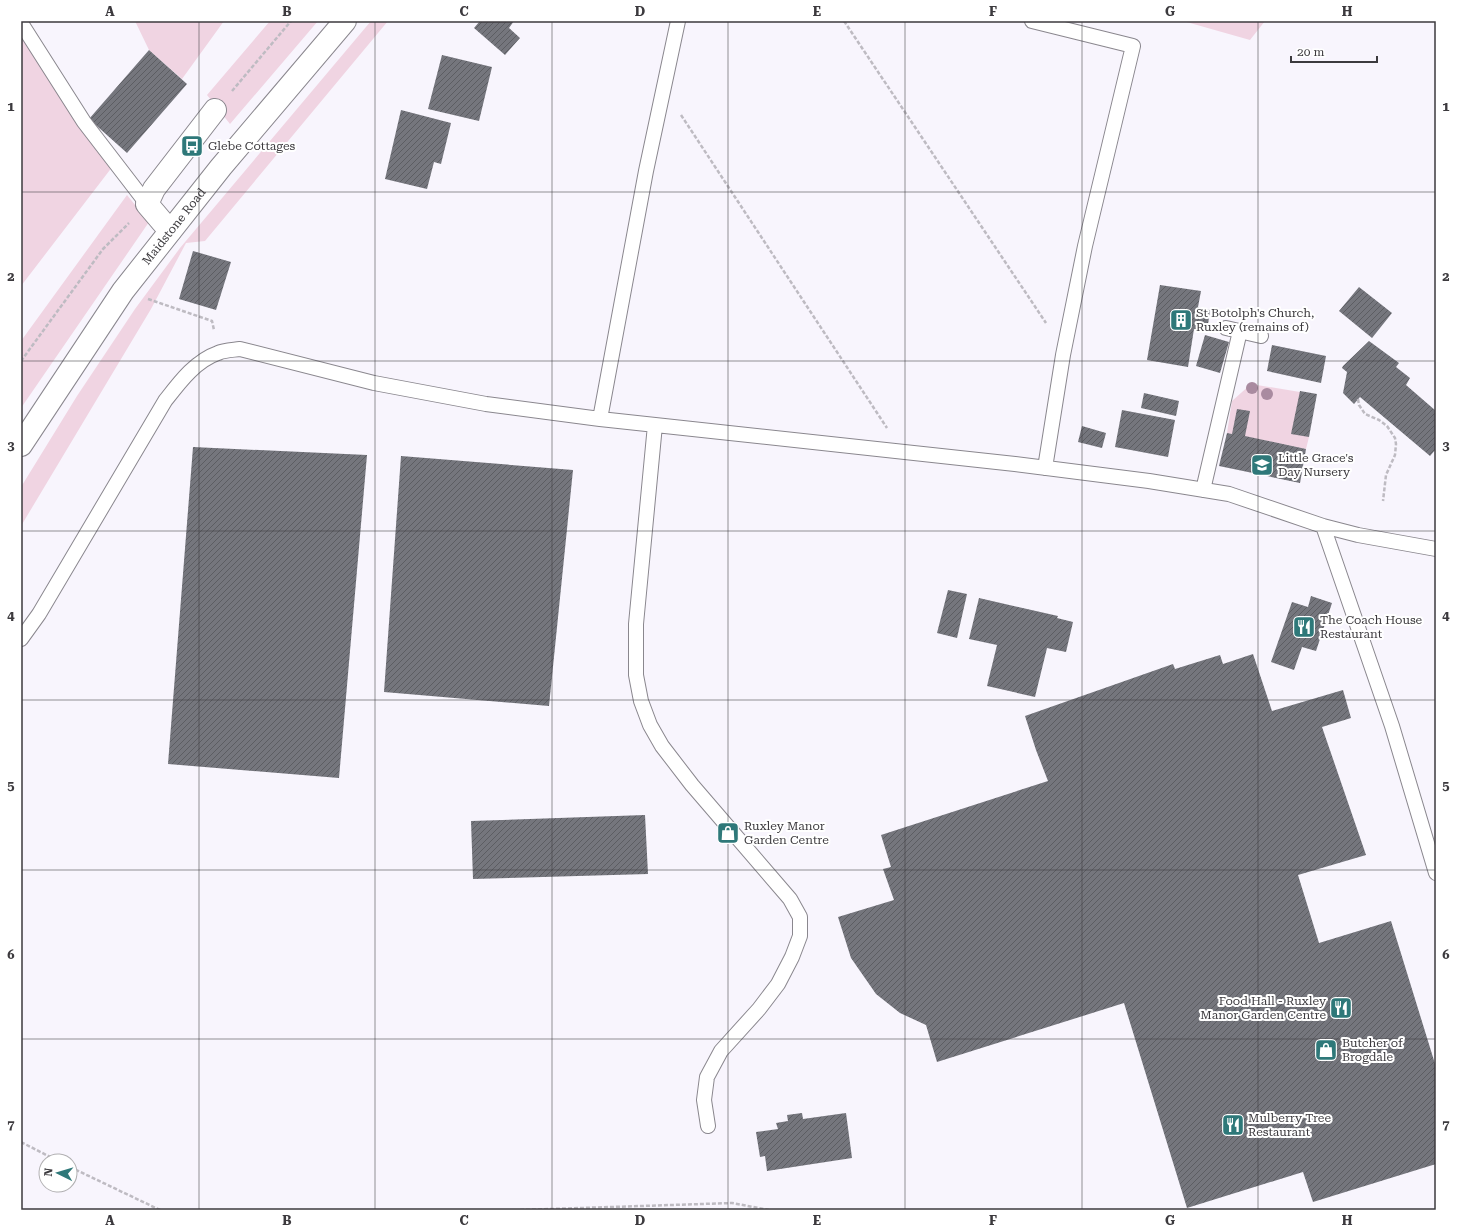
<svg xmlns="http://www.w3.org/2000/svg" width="1457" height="1231" font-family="'Roboto Serif',serif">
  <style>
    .green { fill: #f0d4e2 }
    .building { fill: url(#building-hatch) }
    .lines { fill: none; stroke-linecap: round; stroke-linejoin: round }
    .lane-casing { stroke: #8a878e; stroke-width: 16 }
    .street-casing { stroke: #8a878e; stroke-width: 24 }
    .secondary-casing { stroke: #8a878e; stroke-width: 24 }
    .path { stroke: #bebbc2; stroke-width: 2.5; stroke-dasharray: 4 2; stroke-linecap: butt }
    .lane { stroke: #fff; stroke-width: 14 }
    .street { stroke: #fff; stroke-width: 22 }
    .secondary { stroke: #fff; stroke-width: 22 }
    .tree { fill: #a98ba0 }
    .grid { fill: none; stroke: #3c3a3e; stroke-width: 1; stroke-opacity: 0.55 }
    .labels { text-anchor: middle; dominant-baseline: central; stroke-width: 4; stroke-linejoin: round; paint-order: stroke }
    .poi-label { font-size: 12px; fill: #3c3a3e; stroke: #fff; text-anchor: start }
    .street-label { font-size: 12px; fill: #3c3a3e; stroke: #fff }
    .neatline { fill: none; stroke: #3c3a3e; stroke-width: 1.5 }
    .grid-label { font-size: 13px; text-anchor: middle; font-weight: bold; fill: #3c3a3e }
  </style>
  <defs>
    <pattern id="building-hatch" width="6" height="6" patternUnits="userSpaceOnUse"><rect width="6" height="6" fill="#75767d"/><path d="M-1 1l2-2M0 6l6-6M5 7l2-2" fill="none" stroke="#5c5d62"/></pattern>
  </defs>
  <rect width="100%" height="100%" fill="#f8f5fd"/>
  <path class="green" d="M 21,21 L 116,162 L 21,286 Z
    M 135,21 L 224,21 L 182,79 L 149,50 Z
    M 270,21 L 318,21 L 230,124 L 207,95 Z
    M 371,21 L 388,21 L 205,241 L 186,243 L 151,309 L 21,526 L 21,487 L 77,396 L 135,309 L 180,248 Z
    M 1183,21 L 1265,21 L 1250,40 Z
    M 127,195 L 149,222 L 21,408 L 21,341 Z
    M 1251,384 L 1300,392 L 1309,437 L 1306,449 L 1227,433 L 1232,401 Z"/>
  <path class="building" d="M 480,21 L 514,21 L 509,28 L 520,38 L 505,55 L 474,28 Z
    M 149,50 L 187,84 L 127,153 L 89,119 Z
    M 442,55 L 492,67 L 479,121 L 428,109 Z
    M 401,110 L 451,123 L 441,164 L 434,162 L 427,189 L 385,179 Z
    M 193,251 L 231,262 L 216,310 L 179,299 Z
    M 1160,285 L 1201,291 L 1198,307 L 1210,310 L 1207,332 L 1194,329 L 1188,367 L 1147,360 Z
    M 1359,287 L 1392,313 L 1372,338 L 1339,311 Z
    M 1205,335 L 1229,342 L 1220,373 L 1196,366 Z
    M 1369,341 L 1399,363 L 1396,367 L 1410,378 L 1406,385 L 1436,411 L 1436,449 L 1430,456 L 1360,397 L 1354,404 L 1343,393 L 1347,372 L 1342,368 L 1343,366 Z
    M 1272,345 L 1326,356 L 1321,383 L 1267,371 Z
    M 1300,391 L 1317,394 L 1309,437 L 1291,434 Z
    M 1144,393 L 1179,401 L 1176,416 L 1141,408 Z
    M 1237,409 L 1250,411 L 1245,436 L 1306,449 L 1300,483 L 1219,466 L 1227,433 L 1232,434 Z
    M 1122,410 L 1175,420 L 1168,457 L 1115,447 Z
    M 1082,426 L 1106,433 L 1102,448 L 1078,442 Z
    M 193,447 L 367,455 L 339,778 L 168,764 Z
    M 401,456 L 573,470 L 549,706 L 384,692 Z
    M 948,590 L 967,594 L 957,638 L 937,633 Z
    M 1311,596 L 1332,603 L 1316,651 L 1302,647 L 1294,670 L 1271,662 L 1292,602 L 1308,607 Z
    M 979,598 L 1058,616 L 1057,618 L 1073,622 L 1066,652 L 1047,648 L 1035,697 L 987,686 L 997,645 L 969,639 Z
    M 1253,654 L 1272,711 L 1343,690 L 1351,718 L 1322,727 L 1366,855 L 1298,875 L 1319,943 L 1391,921 L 1436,1067 L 1436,1164 L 1313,1202 L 1303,1172 L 1187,1208 L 1124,1003 L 937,1062 L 926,1025 L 900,1013 L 876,994 L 851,958 L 838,917 L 894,900 L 883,869 L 891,867 L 881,835 L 1048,781 L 1036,750 L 1025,716 L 1173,664 L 1175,669 L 1220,655 L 1223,664 Z
    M 645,815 L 648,874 L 473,879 L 471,821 Z
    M 802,1113 L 803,1119 L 846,1113 L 852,1158 L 767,1171 L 765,1156 L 760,1157 L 756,1132 L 778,1129 L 776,1123 L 788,1121 L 787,1115 Z"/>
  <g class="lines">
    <g class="lane-casing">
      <path id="lane" d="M 1032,21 L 1133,46 L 1085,246 L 1063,355 L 1045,468
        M 21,23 L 84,122 L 147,204
        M 1226,328 L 1261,336
        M 600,419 L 646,171 L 678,21
        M 655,425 L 636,624 L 636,675 L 641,701 L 650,725 L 662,746 L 692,785 L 790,899 L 800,917 L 800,936 L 792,957 L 778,984 L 759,1009 L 721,1051 L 707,1077 L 704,1100 L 708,1126
        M 1203,490 L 1240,331
        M 1323,526 L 1358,535 L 1436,549
        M 21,639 L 39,614 L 165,401 C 179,383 195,361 218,353 C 224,350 233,350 240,349 L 374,383 L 486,404 L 600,419 L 1015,464 L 1149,481 L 1229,494 L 1323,526 L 1392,726 L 1436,873"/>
    </g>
    <g class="street-casing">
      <path id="street" d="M 170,231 L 147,204 L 154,189 L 215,110"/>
    </g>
    <g class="secondary-casing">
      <g id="secondary">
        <path id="s1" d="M 21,445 L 123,291 L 221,167 L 345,21"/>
      </g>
    </g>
    <path class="path" d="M 844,21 L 1046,323
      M 232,91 L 291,21
      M 681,115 L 887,428
      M 148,299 L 212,321 L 214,330
      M 21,361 L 103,249 L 129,223
      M 1358,399 L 1359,405 L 1365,414 L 1379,420 L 1387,426 L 1395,438 L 1396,444 L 1395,455 L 1386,475 L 1383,501
      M 21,1142 L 58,1161
      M 70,1167 L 160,1210
      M 520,1210 L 732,1203 L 769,1210"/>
    <use href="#lane" class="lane"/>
    <use href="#street" class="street"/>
    <use href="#secondary" class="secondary"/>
  </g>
  <g class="tree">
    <circle cx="1252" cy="388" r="6"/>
    <circle cx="1267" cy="394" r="6"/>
  </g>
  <path class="grid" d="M 199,21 L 199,1210M 375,21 L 375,1210M 552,21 L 552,1210M 728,21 L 728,1210M 905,21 L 905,1210M 1082,21 L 1082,1210M 1258,21 L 1258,1210M 21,192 L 1436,192M 21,361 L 1436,361M 21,531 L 1436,531M 21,700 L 1436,700M 21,870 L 1436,870M 21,1039 L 1436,1039"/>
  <defs>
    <g id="bus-square" transform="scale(1.15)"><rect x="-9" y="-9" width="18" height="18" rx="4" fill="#2e7879" stroke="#fff"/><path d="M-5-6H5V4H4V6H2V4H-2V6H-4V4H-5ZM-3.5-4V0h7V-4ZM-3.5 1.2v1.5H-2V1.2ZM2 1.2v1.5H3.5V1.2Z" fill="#fff"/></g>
    <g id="building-square" transform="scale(1.15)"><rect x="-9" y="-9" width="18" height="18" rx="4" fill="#2e7879" stroke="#fff"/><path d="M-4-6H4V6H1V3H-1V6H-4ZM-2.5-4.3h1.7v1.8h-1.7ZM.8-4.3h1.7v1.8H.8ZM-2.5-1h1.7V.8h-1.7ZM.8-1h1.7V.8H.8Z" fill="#fff"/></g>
    <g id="school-square" transform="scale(1.15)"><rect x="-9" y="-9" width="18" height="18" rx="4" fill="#2e7879" stroke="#fff"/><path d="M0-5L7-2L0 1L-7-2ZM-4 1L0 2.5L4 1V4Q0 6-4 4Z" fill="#fff"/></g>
    <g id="restaurant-square" transform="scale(1.15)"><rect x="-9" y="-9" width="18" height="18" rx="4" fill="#2e7879" stroke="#fff"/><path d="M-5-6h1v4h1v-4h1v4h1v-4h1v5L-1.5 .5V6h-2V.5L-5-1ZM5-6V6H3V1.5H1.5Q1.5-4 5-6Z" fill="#fff"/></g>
    <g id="shop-square" transform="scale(1.15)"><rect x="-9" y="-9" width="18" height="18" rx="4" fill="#2e7879" stroke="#fff"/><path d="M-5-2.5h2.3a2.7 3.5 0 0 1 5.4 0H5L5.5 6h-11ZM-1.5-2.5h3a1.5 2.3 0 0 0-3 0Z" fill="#fff"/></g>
  </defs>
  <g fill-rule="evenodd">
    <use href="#bus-square" x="192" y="146"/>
    <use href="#building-square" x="1181" y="320"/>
    <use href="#school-square" x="1262" y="465"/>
    <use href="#restaurant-square" x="1304" y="627"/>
    <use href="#shop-square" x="728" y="833"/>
    <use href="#restaurant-square" x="1341" y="1008"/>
    <use href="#shop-square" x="1326" y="1050"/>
    <use href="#restaurant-square" x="1233" y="1125"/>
  </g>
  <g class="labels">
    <g class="poi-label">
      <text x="208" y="146">Glebe Cottages</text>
      <text x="1196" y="313">St Botolph's Church,<tspan x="1196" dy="14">Ruxley (remains of)</tspan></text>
      <text x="1278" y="458">Little Grace's<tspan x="1278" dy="14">Day Nursery</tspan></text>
      <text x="1320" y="620">The Coach House<tspan x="1320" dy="14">Restaurant</tspan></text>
      <text x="744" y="826">Ruxley Manor<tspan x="744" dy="14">Garden Centre</tspan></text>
      <text x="1326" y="1001" text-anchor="end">Food Hall - Ruxley<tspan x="1326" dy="14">Manor Garden Centre</tspan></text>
      <text x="1342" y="1043">Butcher of<tspan x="1342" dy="14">Brogdale</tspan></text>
      <text x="1248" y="1118">Mulberry Tree<tspan x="1248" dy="14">Restaurant</tspan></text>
    </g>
    <g class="street-label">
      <text stroke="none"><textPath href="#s1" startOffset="267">Maidstone Road</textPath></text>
    </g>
  </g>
  <rect width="1457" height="1231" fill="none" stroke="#ffffff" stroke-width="44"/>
  <g transform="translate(58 1173) rotate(275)"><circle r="19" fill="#ffffff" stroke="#b1b0b2"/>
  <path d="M0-3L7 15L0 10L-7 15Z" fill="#2e7879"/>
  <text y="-6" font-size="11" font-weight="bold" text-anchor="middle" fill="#3c3a3e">N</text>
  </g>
  <path d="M1291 56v6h86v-6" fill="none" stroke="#3c3a3e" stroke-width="2"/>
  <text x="1297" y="56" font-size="12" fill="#3c3a3e" stroke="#ffffff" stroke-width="3" paint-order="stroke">20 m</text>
  <rect x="22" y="22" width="1413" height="1187" class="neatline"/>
  <g class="grid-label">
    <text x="110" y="16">A</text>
    <text x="287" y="16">B</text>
    <text x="464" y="16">C</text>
    <text x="640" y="16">D</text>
    <text x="817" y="16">E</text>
    <text x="993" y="16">F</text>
    <text x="1170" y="16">G</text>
    <text x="1347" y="16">H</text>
    <text x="11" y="111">1</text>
    <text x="1446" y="111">1</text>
    <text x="11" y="281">2</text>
    <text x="1446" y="281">2</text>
    <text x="11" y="450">3</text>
    <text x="1446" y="450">3</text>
    <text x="11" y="620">4</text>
    <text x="1446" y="620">4</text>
    <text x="11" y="790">5</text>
    <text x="1446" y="790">5</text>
    <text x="11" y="959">6</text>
    <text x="1446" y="959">6</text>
    <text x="11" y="1129">7</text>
    <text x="1446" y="1129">7</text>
    <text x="110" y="1225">A</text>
    <text x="287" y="1225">B</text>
    <text x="464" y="1225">C</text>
    <text x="640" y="1225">D</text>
    <text x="817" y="1225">E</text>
    <text x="993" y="1225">F</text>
    <text x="1170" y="1225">G</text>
    <text x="1347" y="1225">H</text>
  </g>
</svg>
